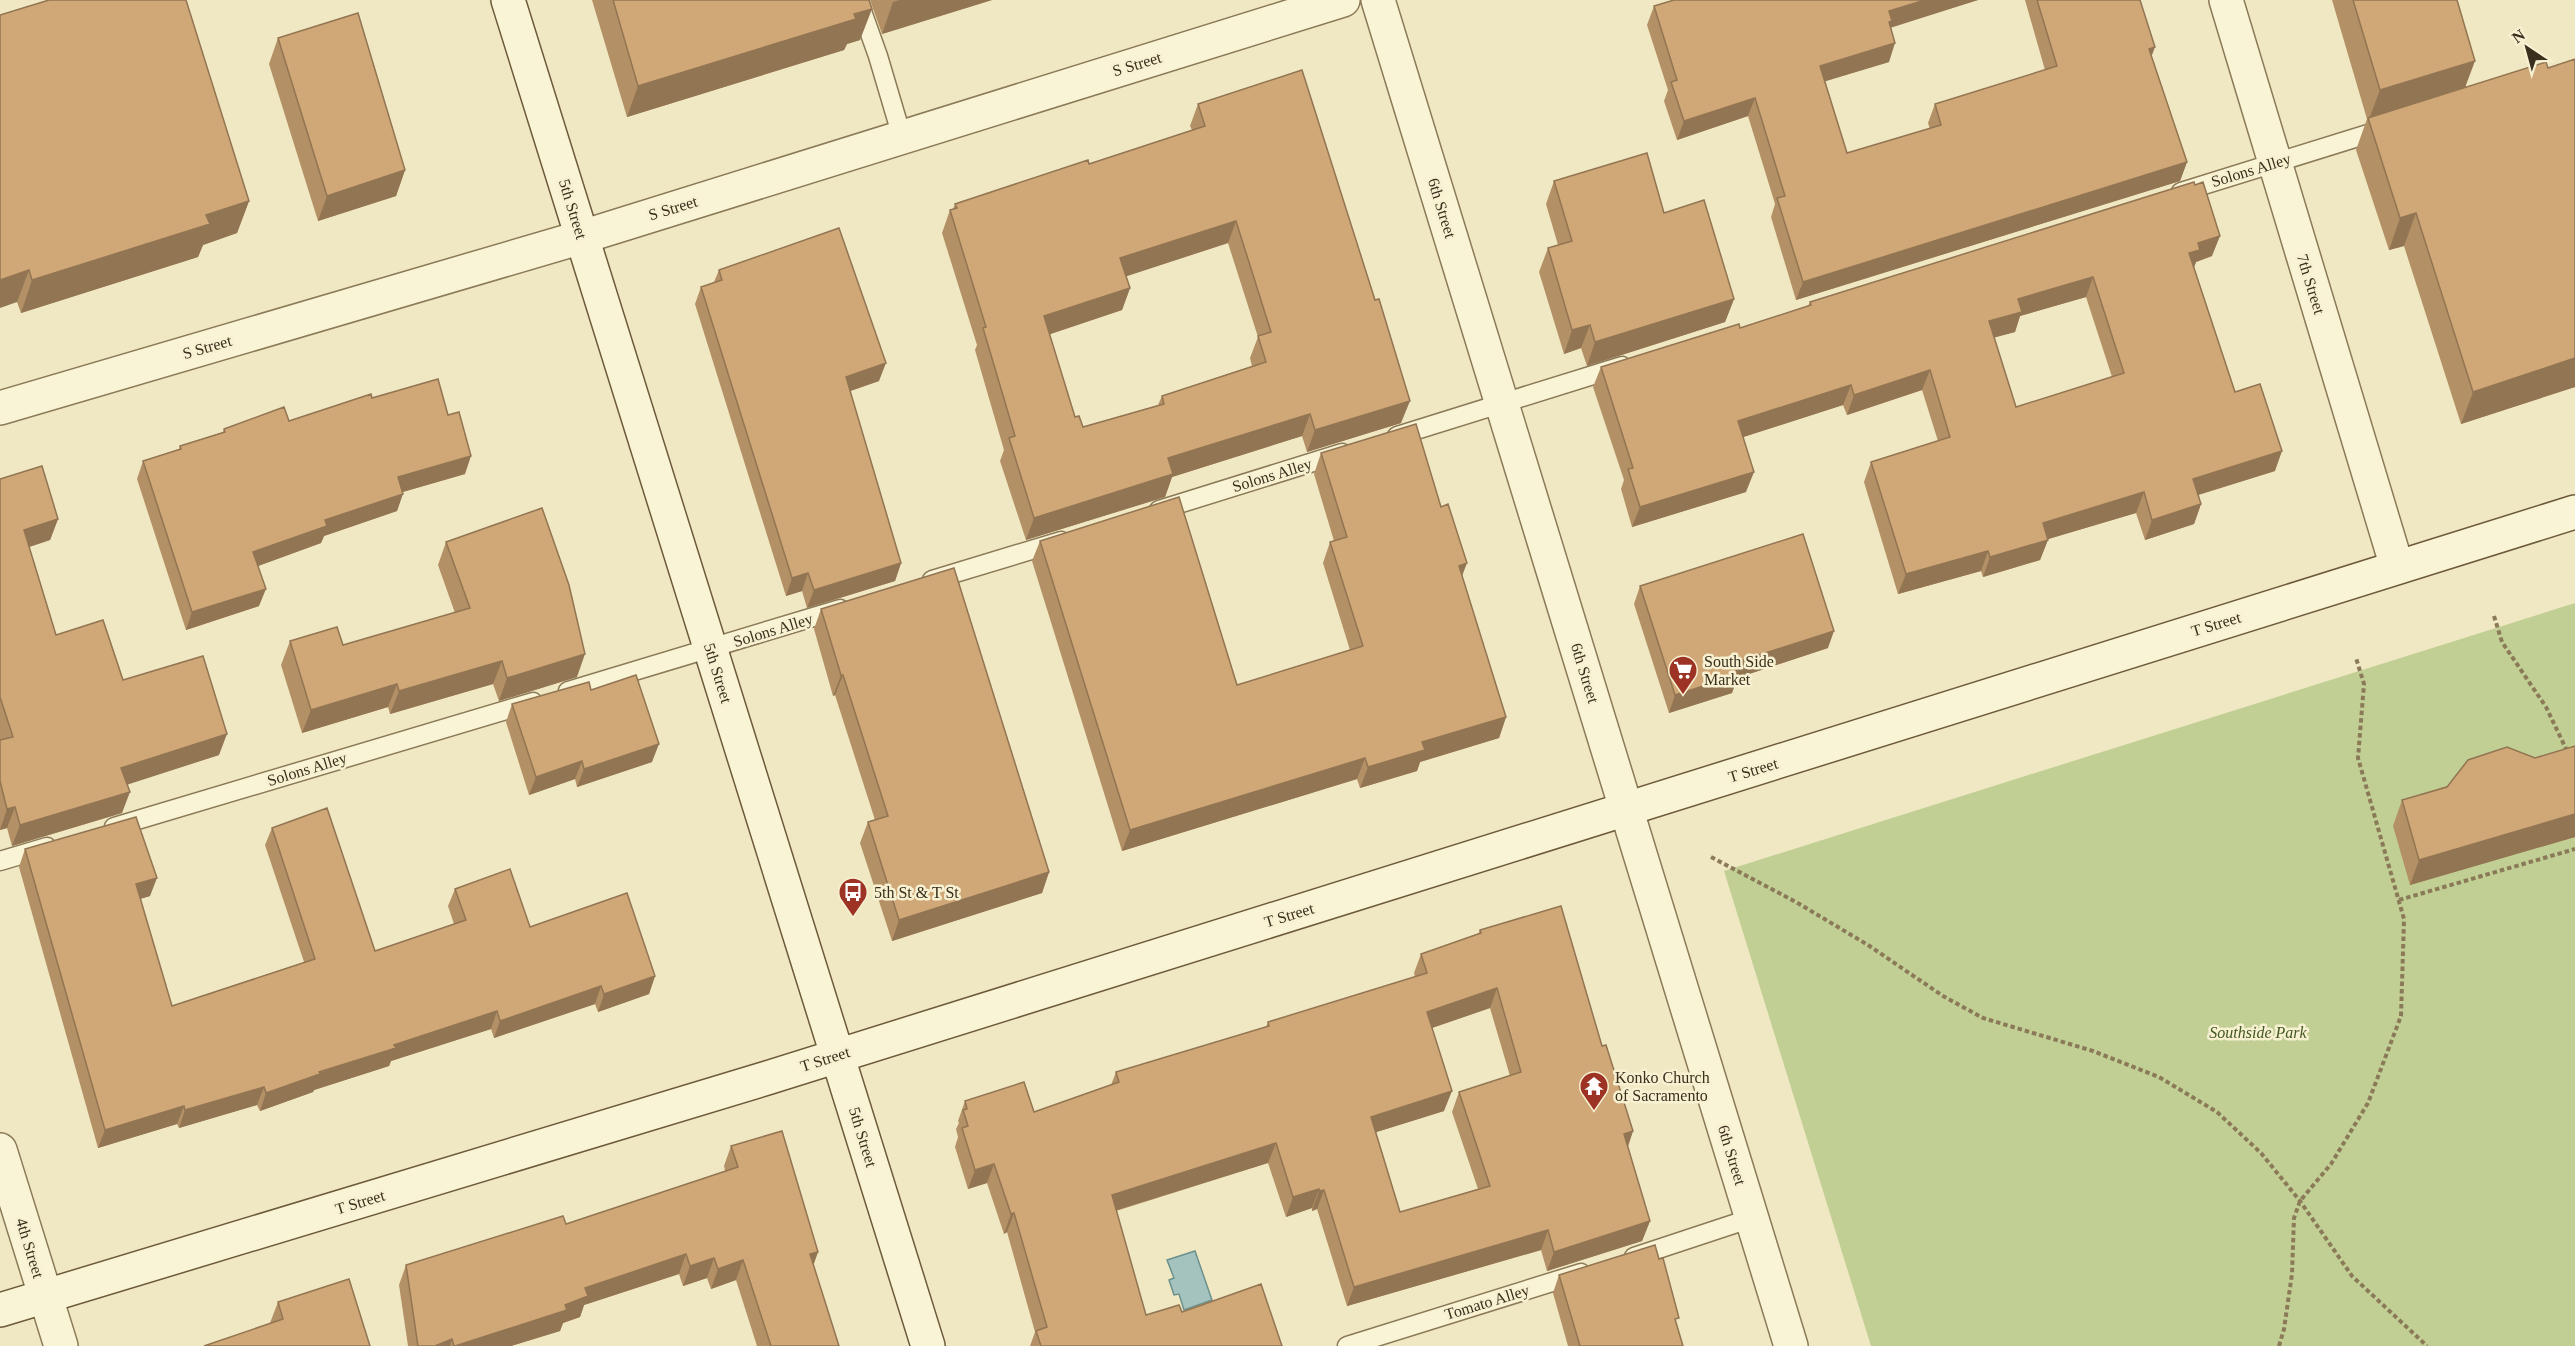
<svg xmlns="http://www.w3.org/2000/svg" width="2575" height="1346" font-family="Georgia,serif">
  <style>
    .green { fill: #c1cf95 }
    .water { fill: #a4c3be; stroke: #6b918d; stroke-width: 1.5 }
    .lines { fill: none; stroke-linecap: round; stroke-linejoin: round }
    .lane-casing { stroke: #8b7a58; stroke-width: 21 }
    .street-casing { stroke: #8b7a58; stroke-width: 36 }
    .secondary-casing { stroke: #6d5a3b; stroke-width: 36 }
    .path { stroke: #8b7a58; stroke-width: 4; stroke-dasharray: 4.5 3; stroke-linecap: butt }
    .lane { stroke: #faf4d6; stroke-width: 18 }
    .street { stroke: #faf4d6; stroke-width: 33 }
    .secondary { stroke: #faf4d6; stroke-width: 33 }
    .wall { fill: #b39065; fill-rule: evenodd }
    .shaded-wall { fill: #927553 }
    .building { fill: #d0a776; stroke: #927553; stroke-width: 1.5; fill-rule: evenodd }
    .labels { text-anchor: middle; dominant-baseline: central; stroke-width: 5; stroke-linejoin: round; paint-order: stroke }
    .street-label { font-size: 16px; fill: #3a2f1d; stroke: #f7f1d2 }
    .poi-label { font-size: 16px; fill: #3a2f1d; stroke: #f7f1d2; text-anchor: start }
    .park-label { font-size: 16px; font-style: italic; fill: #435822; stroke: #f7f1d2 }
  </style>
  <rect width="100%" height="100%" fill="#f0e8c2"/>
  <path class="green" d="M 2575,603 L 2575,1346 L 1871,1346 L 1724,871 Z"/>
  <path class="water" d="M 1195,1251 L 1212,1300 L 1184,1310 L 1179,1294 L 1174,1295 L 1169,1280 L 1174,1278 L 1167,1260 Z"/>
  <g class="lines">
    <g class="lane-casing">
      <path id="lane" d="M 858,0 L 878,56 L 902,137
        M 2181,192 L 2384,129
        M 1397,436 L 1622,366
        M 1159,510 L 1342,453
        M 932,580 L 1061,541
        M 568,691 L 840,609
        M 114,827 L 533,702
        M 0,861 L 47,847
        M 1634,1257 L 1752,1218
        M 1347,1346 L 1581,1273"/>
    </g>
    <g class="street-casing">
      <path id="street" d="M 1378,0 L 1791,1346
        M 2226,0 L 2397,567
        M 0,408 L 582,237 L 1343,0
        M 0,1150 L 61,1346"/>
    </g>
    <g class="secondary-casing">
      <path id="secondary" d="M 508,0 L 928,1346
        M 0,1310 L 767,1078 L 2575,512"/>
    </g>
    <path class="path" d="M 2494,616 L 2502,642 L 2546,707 L 2568,753
      M 1711,857 L 1796,902 L 1868,945 L 1943,996 L 1983,1018 L 2093,1051 L 2159,1077 L 2217,1112 L 2261,1153 L 2300,1201 L 2352,1276 L 2427,1346
      M 2399,900 L 2575,849
      M 2279,1346 L 2284,1329 L 2292,1274 L 2294,1218 L 2300,1201 L 2331,1164 L 2368,1103 L 2401,1016 L 2404,919 L 2358,758 L 2364,684 L 2356,658"/>
    <use href="#lane" class="lane"/>
    <use href="#street" class="street"/>
    <use href="#secondary" class="secondary"/>
  </g>
  <path class="wall" d="M 592,0 L 869,0 L 860,40 L 847,44 L 844,50 L 627,117 Z
    M 870,0 L 992,0 L 882,34 Z
    M 1674,0 L 1978,0 L 1890,27 L 1889,62 L 1825,81 L 1847,153 L 1930,129 L 1928,123 L 1935,104 L 2045,70 L 2025,0 L 2140,0 L 2152,57 L 2187,162 L 2180,181 L 1796,300 L 1771,217 L 1775,204 L 1748,116 L 1677,140 L 1664,101 L 1668,90 L 1647,25 L 1654,6 Z
    M 2332,0 L 2457,0 L 2466,87 L 2548,68 L 2575,59 L 2575,387 L 2461,424 L 2404,246 L 2389,250 L 2356,150 L 2367,119 Z
    M 0,15 L 249,201 L 237,233 L 203,245 L 198,257 L 21,313 L 17,302 Z
    M 278,38 L 405,170 L 396,196 L 318,221 L 269,64 Z
    M 1198,104 L 1401,423 L 1307,452 L 1302,436 L 1172,477 L 1165,497 L 1026,540 L 1000,461 L 1004,450 L 975,350 L 977,345 L 942,233 L 950,210 L 953,209 L 955,204 L 1089,164 L 1192,130 L 1190,126 ZM 1228,243 L 1258,337 L 1250,358 L 1252,366 L 1162,396 L 1158,405 L 1083,427 L 1075,417 L 1049,334 L 1122,310 L 1130,288 L 1126,276 Z
    M 1554,181 L 1664,213 L 1734,299 L 1725,322 L 1587,366 L 1581,348 L 1564,354 L 1539,272 L 1548,248 L 1558,245 L 1546,204 Z
    M 2212,256 L 2196,262 L 2194,267 L 2235,392 L 2275,471 L 2198,495 L 2201,504 L 2194,524 L 2145,540 L 2136,513 L 2048,539 L 2040,560 L 1983,577 L 1981,571 L 1898,594 L 1864,482 L 1871,462 L 1938,441 L 1922,390 L 1847,415 L 1843,405 L 1743,437 L 1746,492 L 1632,527 L 1621,489 L 1624,480 L 1593,387 L 1601,367 L 1740,328 L 1808,306 L 1810,302 ZM 2086,297 L 2112,377 L 2016,407 L 1994,337 L 2015,332 L 2020,316 Z
    M 719,270 L 879,381 L 850,391 L 901,563 L 895,581 L 807,608 L 802,591 L 786,596 L 695,304 L 701,287 L 714,282 Z
    M 372,398 L 465,474 L 403,492 L 397,511 L 324,536 L 321,543 L 258,566 L 259,606 L 186,630 L 137,479 L 143,461 L 179,449 L 180,446 L 223,432 L 224,429 L 289,421 Z
    M 1321,453 L 1462,576 L 1506,717 L 1499,738 L 1420,762 L 1417,771 L 1360,788 L 1357,779 L 1122,851 L 1032,561 L 1040,541 L 1237,685 L 1350,650 L 1323,563 L 1330,542 L 1334,541 L 1314,474 Z
    M 0,479 L 58,519 L 50,540 L 29,547 L 56,635 L 123,680 L 219,755 L 127,784 L 122,813 L 12,846 L 7,828 L 0,830 Z
    M 446,542 L 577,677 L 499,701 L 493,684 L 390,714 L 388,707 L 302,733 L 281,665 L 290,641 L 343,645 L 455,613 L 438,565 Z
    M 1640,586 L 1828,648 L 1737,678 L 1732,693 L 1669,713 L 1634,604 Z
    M 821,609 L 1049,872 L 1042,893 L 892,941 L 860,843 L 868,822 L 875,820 L 835,695 L 833,696 L 814,629 Z
    M 591,690 L 652,762 L 577,787 L 575,779 L 529,795 L 506,722 L 512,704 Z
    M 2575,746 L 2575,837 L 2410,885 L 2393,826 L 2402,800 Z
    M 272,828 L 375,951 L 454,924 L 448,906 L 455,889 L 530,927 L 655,976 L 649,994 L 598,1012 L 595,1004 L 494,1038 L 491,1029 L 391,1061 L 389,1066 L 314,1090 L 313,1092 L 260,1111 L 257,1105 L 179,1128 L 177,1124 L 98,1148 L 19,867 L 25,849 L 150,896 L 140,899 L 172,1006 L 304,962 L 265,845 Z
    M 1480,930 L 1602,1046 L 1633,1131 L 1628,1147 L 1650,1221 L 1642,1241 L 1547,1271 L 1541,1250 L 1347,1306 L 1317,1209 L 1312,1211 L 1312,1208 L 1286,1217 L 1268,1163 L 1116,1211 L 1146,1315 L 1182,1312 L 1282,1346 L 1030,1346 L 1035,1332 L 1007,1232 L 1004,1234 L 987,1183 L 968,1189 L 955,1147 L 958,1137 L 956,1129 L 959,1123 L 958,1121 L 965,1101 L 1034,1112 L 1111,1085 L 1116,1072 L 1266,1027 L 1268,1022 L 1415,977 L 1414,973 L 1421,954 L 1478,934 ZM 1490,1008 L 1510,1076 L 1459,1092 L 1452,1112 L 1478,1189 L 1400,1212 L 1376,1132 L 1444,1111 L 1432,1028 Z
    M 731,1146 L 818,1252 L 813,1265 L 839,1346 L 757,1346 L 736,1280 L 711,1289 L 707,1278 L 683,1286 L 679,1274 L 584,1305 L 580,1317 L 563,1323 L 560,1331 L 511,1346 L 408,1346 L 399,1285 L 406,1265 L 566,1224 L 725,1171 L 724,1166 Z
    M 1559,1275 L 1677,1325 L 1683,1346 L 1568,1346 L 1553,1293 Z
    M 278,1302 L 370,1346 L 270,1323 Z"/>
  <path class="shaded-wall" d="M 900,0 L 992,0 L 882,34 L 893,2 Z
    M 1925,0 L 1978,0 L 1890,28 L 1885,40 L 1889,11 Z
    M 872,9 L 860,40 L 847,44 L 844,50 L 627,117 L 638,86 Z
    M 1895,43 L 1889,62 L 1813,85 L 1820,66 Z
    M 2155,47 L 2148,66 L 2149,49 Z
    M 2475,61 L 2463,93 L 2368,122 L 2380,90 Z
    M 1755,98 L 1748,116 L 1677,140 L 1684,121 Z
    M 2187,162 L 2180,181 L 1796,300 L 1803,282 Z
    M 405,170 L 396,196 L 318,221 L 327,196 Z
    M 249,201 L 237,233 L 203,245 L 198,257 L 21,313 L 32,280 L 206,215 Z
    M 2416,213 L 2404,246 L 2389,250 L 2400,218 Z
    M 1236,221 L 1228,243 L 1112,281 L 1120,258 Z
    M 2220,236 L 2212,256 L 2196,262 L 2193,270 L 2189,253 L 2198,243 Z
    M 29,270 L 17,302 L 0,308 L 0,280 Z
    M 2093,277 L 2086,297 L 2020,316 L 2015,332 L 1982,341 L 1989,321 L 2018,299 Z
    M 1130,288 L 1122,310 L 1036,339 L 1044,316 Z
    M 1734,299 L 1725,322 L 1587,366 L 1595,342 Z
    M 1590,325 L 1581,348 L 1564,354 L 1572,330 Z
    M 2575,358 L 2575,387 L 2461,424 L 2473,392 Z
    M 886,363 L 879,381 L 839,395 L 846,377 Z
    M 1930,370 L 1922,390 L 1847,415 L 1854,395 Z
    M 1851,385 L 1843,405 L 1731,441 L 1738,421 Z
    M 1410,401 L 1401,423 L 1307,452 L 1315,430 Z
    M 1310,414 L 1302,436 L 1172,477 L 1165,497 L 1026,540 L 1034,518 L 1168,458 Z
    M 2282,451 L 2275,471 L 2185,499 L 2193,479 Z
    M 471,456 L 465,474 L 392,495 L 398,477 Z
    M 1754,472 L 1746,492 L 1632,527 L 1640,507 Z
    M 2144,492 L 2136,513 L 2035,543 L 2043,523 Z
    M 403,494 L 397,511 L 324,536 L 321,543 L 247,570 L 253,552 L 325,520 Z
    M 2201,504 L 2194,524 L 2145,540 L 2152,520 Z
    M 58,519 L 50,540 L 17,551 L 24,530 Z
    M 2048,540 L 2040,560 L 1983,577 L 1990,557 Z
    M 1988,551 L 1981,571 L 1898,594 L 1906,574 Z
    M 901,563 L 895,581 L 807,608 L 814,590 Z
    M 1467,563 L 1459,584 L 1459,566 Z
    M 808,573 L 802,591 L 786,596 L 792,578 Z
    M 266,589 L 259,606 L 186,630 L 192,612 Z
    M 1834,631 L 1828,648 L 1737,678 L 1732,693 L 1669,713 L 1675,695 L 1734,663 Z
    M 585,654 L 577,677 L 499,701 L 507,678 Z
    M 502,661 L 493,684 L 390,714 L 399,691 Z
    M 841,675 L 843,675 L 835,695 L 833,696 Z
    M 397,684 L 388,707 L 302,733 L 311,710 Z
    M 1506,717 L 1499,738 L 1420,762 L 1417,771 L 1360,788 L 1368,767 L 1422,742 Z
    M 227,734 L 219,755 L 114,789 L 121,768 Z
    M 659,744 L 652,762 L 577,787 L 584,769 Z
    M 1365,758 L 1357,779 L 1122,851 L 1130,830 Z
    M 582,761 L 575,779 L 529,795 L 536,777 Z
    M 130,792 L 122,813 L 12,846 L 20,825 Z
    M 15,807 L 7,828 L 0,830 L 7,809 Z
    M 2575,814 L 2575,837 L 2410,885 L 2419,860 Z
    M 1049,872 L 1042,893 L 892,941 L 899,920 Z
    M 157,878 L 150,896 L 130,902 L 136,884 Z
    M 655,976 L 649,994 L 598,1012 L 604,994 Z
    M 601,986 L 595,1004 L 494,1038 L 500,1021 Z
    M 1497,988 L 1490,1008 L 1420,1032 L 1427,1012 Z
    M 497,1011 L 491,1029 L 391,1061 L 389,1066 L 314,1090 L 313,1092 L 260,1111 L 266,1093 L 394,1045 Z
    M 264,1087 L 257,1105 L 179,1128 L 185,1110 Z
    M 1452,1091 L 1444,1111 L 1364,1136 L 1371,1117 Z
    M 184,1106 L 177,1124 L 98,1148 L 105,1130 Z
    M 1633,1131 L 1626,1151 L 1624,1134 Z
    M 1276,1143 L 1268,1163 L 1104,1214 L 1112,1195 Z
    M 994,1164 L 987,1183 L 968,1189 L 975,1170 Z
    M 1319,1189 L 1312,1208 L 1286,1217 L 1293,1197 Z
    M 1324,1190 L 1317,1209 L 1312,1211 L 1319,1191 Z
    M 1014,1213 L 1007,1232 L 1004,1234 L 1011,1214 Z
    M 1650,1221 L 1642,1241 L 1547,1271 L 1554,1252 Z
    M 1548,1230 L 1541,1250 L 1347,1306 L 1354,1287 Z
    M 818,1252 L 811,1272 L 810,1254 Z
    M 686,1254 L 679,1274 L 584,1305 L 580,1317 L 563,1323 L 560,1331 L 511,1346 L 455,1346 L 585,1288 Z
    M 714,1258 L 707,1278 L 683,1286 L 690,1266 Z
    M 743,1260 L 736,1280 L 711,1289 L 718,1269 Z
    M 452,1339 L 450,1346 L 435,1346 Z"/>
  <path class="building" d="M 49,0 L 186,0 L 249,201 L 206,215 L 210,224 L 32,280 L 29,270 L 0,280 L 0,15 Z
    M 613,0 L 869,0 L 872,9 L 854,14 L 856,19 L 638,86 Z
    M 1674,0 L 1925,0 L 1889,11 L 1892,21 L 1889,22 L 1895,43 L 1820,66 L 1847,153 L 1941,125 L 1935,104 L 2057,66 L 2037,0 L 2140,0 L 2155,47 L 2149,49 L 2187,162 L 1803,282 L 1777,198 L 1785,196 L 1755,98 L 1684,121 L 1671,82 L 1677,80 L 1654,6 Z
    M 2353,0 L 2457,0 L 2475,61 L 2380,90 Z
    M 358,13 L 405,170 L 327,196 L 278,38 Z
    M 2575,59 L 2575,358 L 2473,392 L 2416,213 L 2400,218 L 2368,118 L 2546,62 L 2548,68 Z
    M 1302,70 L 1375,300 L 1379,299 L 1410,401 L 1315,430 L 1310,414 L 1168,458 L 1173,474 L 1034,518 L 1009,438 L 1015,436 L 983,328 L 986,327 L 950,210 L 957,208 L 955,204 L 1088,160 L 1089,164 L 1205,126 L 1198,104 ZM 1236,221 L 1271,332 L 1258,336 L 1266,362 L 1162,396 L 1164,404 L 1083,427 L 1079,416 L 1075,417 L 1044,316 L 1130,288 L 1120,258 Z
    M 1647,153 L 1664,213 L 1704,200 L 1734,299 L 1595,342 L 1590,325 L 1572,330 L 1548,248 L 1572,241 L 1554,181 Z
    M 2194,182 L 2195,185 L 2203,182 L 2220,236 L 2198,243 L 2200,250 L 2189,253 L 2235,392 L 2260,384 L 2282,451 L 2193,479 L 2201,504 L 2152,520 L 2144,492 L 2043,523 L 2048,540 L 1990,557 L 1988,551 L 1906,574 L 1871,462 L 1950,437 L 1930,370 L 1854,395 L 1851,385 L 1738,421 L 1754,472 L 1640,507 L 1628,469 L 1633,468 L 1601,367 L 1739,324 L 1740,328 L 1811,305 L 1810,302 ZM 2093,277 L 2124,373 L 2016,407 L 1989,321 L 2022,312 L 2018,299 Z
    M 839,228 L 886,363 L 846,377 L 901,563 L 814,590 L 808,573 L 792,578 L 701,287 L 722,280 L 719,270 Z
    M 438,379 L 448,415 L 459,412 L 471,456 L 398,477 L 403,494 L 325,520 L 327,526 L 253,552 L 266,589 L 192,612 L 143,461 L 181,449 L 180,446 L 225,432 L 224,429 L 284,407 L 289,421 L 371,394 L 372,398 Z
    M 1416,424 L 1441,507 L 1448,504 L 1467,563 L 1459,566 L 1506,717 L 1422,742 L 1425,750 L 1368,767 L 1365,758 L 1130,830 L 1040,541 L 1179,497 L 1237,685 L 1363,646 L 1330,542 L 1347,537 L 1321,453 Z
    M 42,466 L 58,519 L 24,530 L 56,635 L 103,620 L 123,680 L 203,656 L 227,734 L 121,768 L 130,792 L 20,825 L 15,807 L 7,809 L 0,781 L 0,740 L 13,737 L 0,697 L 0,479 Z
    M 542,508 L 569,585 L 585,654 L 507,678 L 502,661 L 399,691 L 397,684 L 311,710 L 290,641 L 337,627 L 343,645 L 470,608 L 446,542 Z
    M 1803,534 L 1834,631 L 1734,663 L 1738,675 L 1675,695 L 1640,586 Z
    M 954,568 L 1049,872 L 899,920 L 868,822 L 888,816 L 843,675 L 841,675 L 821,609 Z
    M 636,675 L 659,744 L 584,769 L 582,761 L 536,777 L 512,704 L 589,682 L 591,690 Z
    M 2575,746 L 2575,814 L 2419,860 L 2402,800 L 2447,787 L 2468,760 L 2507,747 L 2535,758 Z
    M 327,808 L 375,951 L 466,920 L 455,889 L 510,869 L 530,927 L 627,893 L 655,976 L 604,994 L 601,986 L 500,1021 L 497,1011 L 394,1045 L 396,1048 L 319,1072 L 320,1074 L 266,1093 L 264,1087 L 185,1110 L 184,1106 L 105,1130 L 25,849 L 136,817 L 157,878 L 136,884 L 172,1006 L 315,959 L 272,828 Z
    M 1561,906 L 1602,1046 L 1606,1045 L 1633,1131 L 1624,1134 L 1650,1221 L 1554,1252 L 1548,1230 L 1354,1287 L 1324,1190 L 1319,1191 L 1319,1189 L 1293,1197 L 1276,1143 L 1112,1195 L 1146,1315 L 1179,1305 L 1182,1312 L 1261,1284 L 1282,1346 L 1041,1346 L 1036,1331 L 1047,1327 L 1014,1213 L 1011,1214 L 994,1164 L 975,1170 L 962,1128 L 968,1126 L 963,1110 L 967,1109 L 965,1101 L 1024,1082 L 1034,1112 L 1119,1082 L 1116,1072 L 1269,1026 L 1268,1022 L 1427,973 L 1421,954 L 1481,933 L 1480,930 ZM 1497,988 L 1521,1072 L 1459,1092 L 1490,1186 L 1400,1212 L 1371,1117 L 1452,1091 L 1427,1012 Z
    M 782,1131 L 818,1252 L 810,1254 L 839,1346 L 771,1346 L 743,1260 L 718,1269 L 714,1258 L 690,1266 L 686,1254 L 585,1288 L 588,1296 L 565,1305 L 567,1310 L 455,1346 L 454,1346 L 452,1339 L 435,1346 L 418,1346 L 406,1265 L 563,1216 L 566,1224 L 738,1167 L 731,1146 Z
    M 1655,1245 L 1659,1259 L 1663,1258 L 1679,1318 L 1675,1319 L 1683,1346 L 1580,1346 L 1559,1275 Z
    M 349,1279 L 370,1346 L 204,1346 L 283,1319 L 278,1302 Z"/>
  <defs>
    <g id="supermarket-pin" transform="scale(1.5)"><path d="M0 17L-7.5 6A9.5 9.5 0 1 1 7.5 6Z" fill="#9d3325" stroke="#f7f1d2"/><path d="M-6-5.5h2.5l.6 2H6L4.5 2H-2.5L-4.4-4H-6ZM-1.5 3.2a1.3 1.3 0 1 0 .1 0ZM3 3.2a1.3 1.3 0 1 0 .1 0Z" fill="#fff"/></g>
    <g id="bus-pin" transform="scale(1.5)"><path d="M0 17L-7.5 6A9.5 9.5 0 1 1 7.5 6Z" fill="#9d3325" stroke="#f7f1d2"/><path d="M-5-6H5V4H4V6H2V4H-2V6H-4V4H-5ZM-3.5-4V0h7V-4ZM-3.5 1.2v1.5H-2V1.2ZM2 1.2v1.5H3.5V1.2Z" fill="#fff"/></g>
    <g id="temple-pin" transform="scale(1.5)"><path d="M0 17L-7.5 6A9.5 9.5 0 1 1 7.5 6Z" fill="#9d3325" stroke="#f7f1d2"/><path d="M0-6L5-2H3V0L6.5 2.5H4V6H1.5V3h-3V6H-4V2.5H-6.5L-3 0V-2H-5Z" fill="#fff"/></g>
  </defs>
  <g fill-rule="evenodd">
    <use href="#supermarket-pin" x="1683" y="670"/>
    <use href="#bus-pin" x="853" y="892"/>
    <use href="#temple-pin" x="1594" y="1086"/>
  </g>
  <g class="labels">
    <g class="street-label">
      <text transform="translate(1137 64) rotate(-17)">S Street</text>
      <text transform="translate(2251 170) rotate(-17)">Solons Alley</text>
      <text transform="translate(673 208) rotate(-17)">S Street</text>
      <text transform="translate(1442 208) rotate(73)">6th Street</text>
      <text transform="translate(573 209) rotate(73)">5th Street</text>
      <text transform="translate(2311 284) rotate(73)">7th Street</text>
      <text transform="translate(207 347) rotate(-16)">S Street</text>
      <text transform="translate(1272 475) rotate(-17)">Solons Alley</text>
      <text transform="translate(2216 624) rotate(-17)">T Street</text>
      <text transform="translate(773 630) rotate(-17)">Solons Alley</text>
      <text transform="translate(718 673) rotate(73)">5th Street</text>
      <text transform="translate(1585 673) rotate(73)">6th Street</text>
      <text transform="translate(307 769) rotate(-17)">Solons Alley</text>
      <text transform="translate(1753 770) rotate(-17)">T Street</text>
      <text transform="translate(1289 915) rotate(-17)">T Street</text>
      <text transform="translate(825 1059) rotate(-18)">T Street</text>
      <text transform="translate(863 1137) rotate(73)">5th Street</text>
      <text transform="translate(1732 1155) rotate(73)">6th Street</text>
      <text transform="translate(360 1202) rotate(-17)">T Street</text>
      <text transform="translate(30 1248) rotate(73)">4th Street</text>
      <text transform="translate(1487 1302) rotate(-17)">Tomato Alley</text>
    </g>
    <g class="poi-label">
      <text x="1704" y="661">South Side<tspan x="1704" dy="18">Market</tspan></text>
      <text x="874" y="892">5th St &amp; T St</text>
      <text x="1615" y="1077">Konko Church<tspan x="1615" dy="18">of Sacramento</tspan></text>
    </g>
    <g class="park-label">
      <text x="2258" y="1032">Southside Park</text>
    </g>
  </g>
  <g transform="translate(2527 48) rotate(324)" stroke="#f7f1d2" stroke-width="4.5" paint-order="stroke">
  <path d="M0-4.5L10 22L0 15L-10 22Z" fill="#3a2f1d"/>
  <text y="-9" font-size="16" font-weight="bold" text-anchor="middle" fill="#3a2f1d">N</text>
  </g>
</svg>
